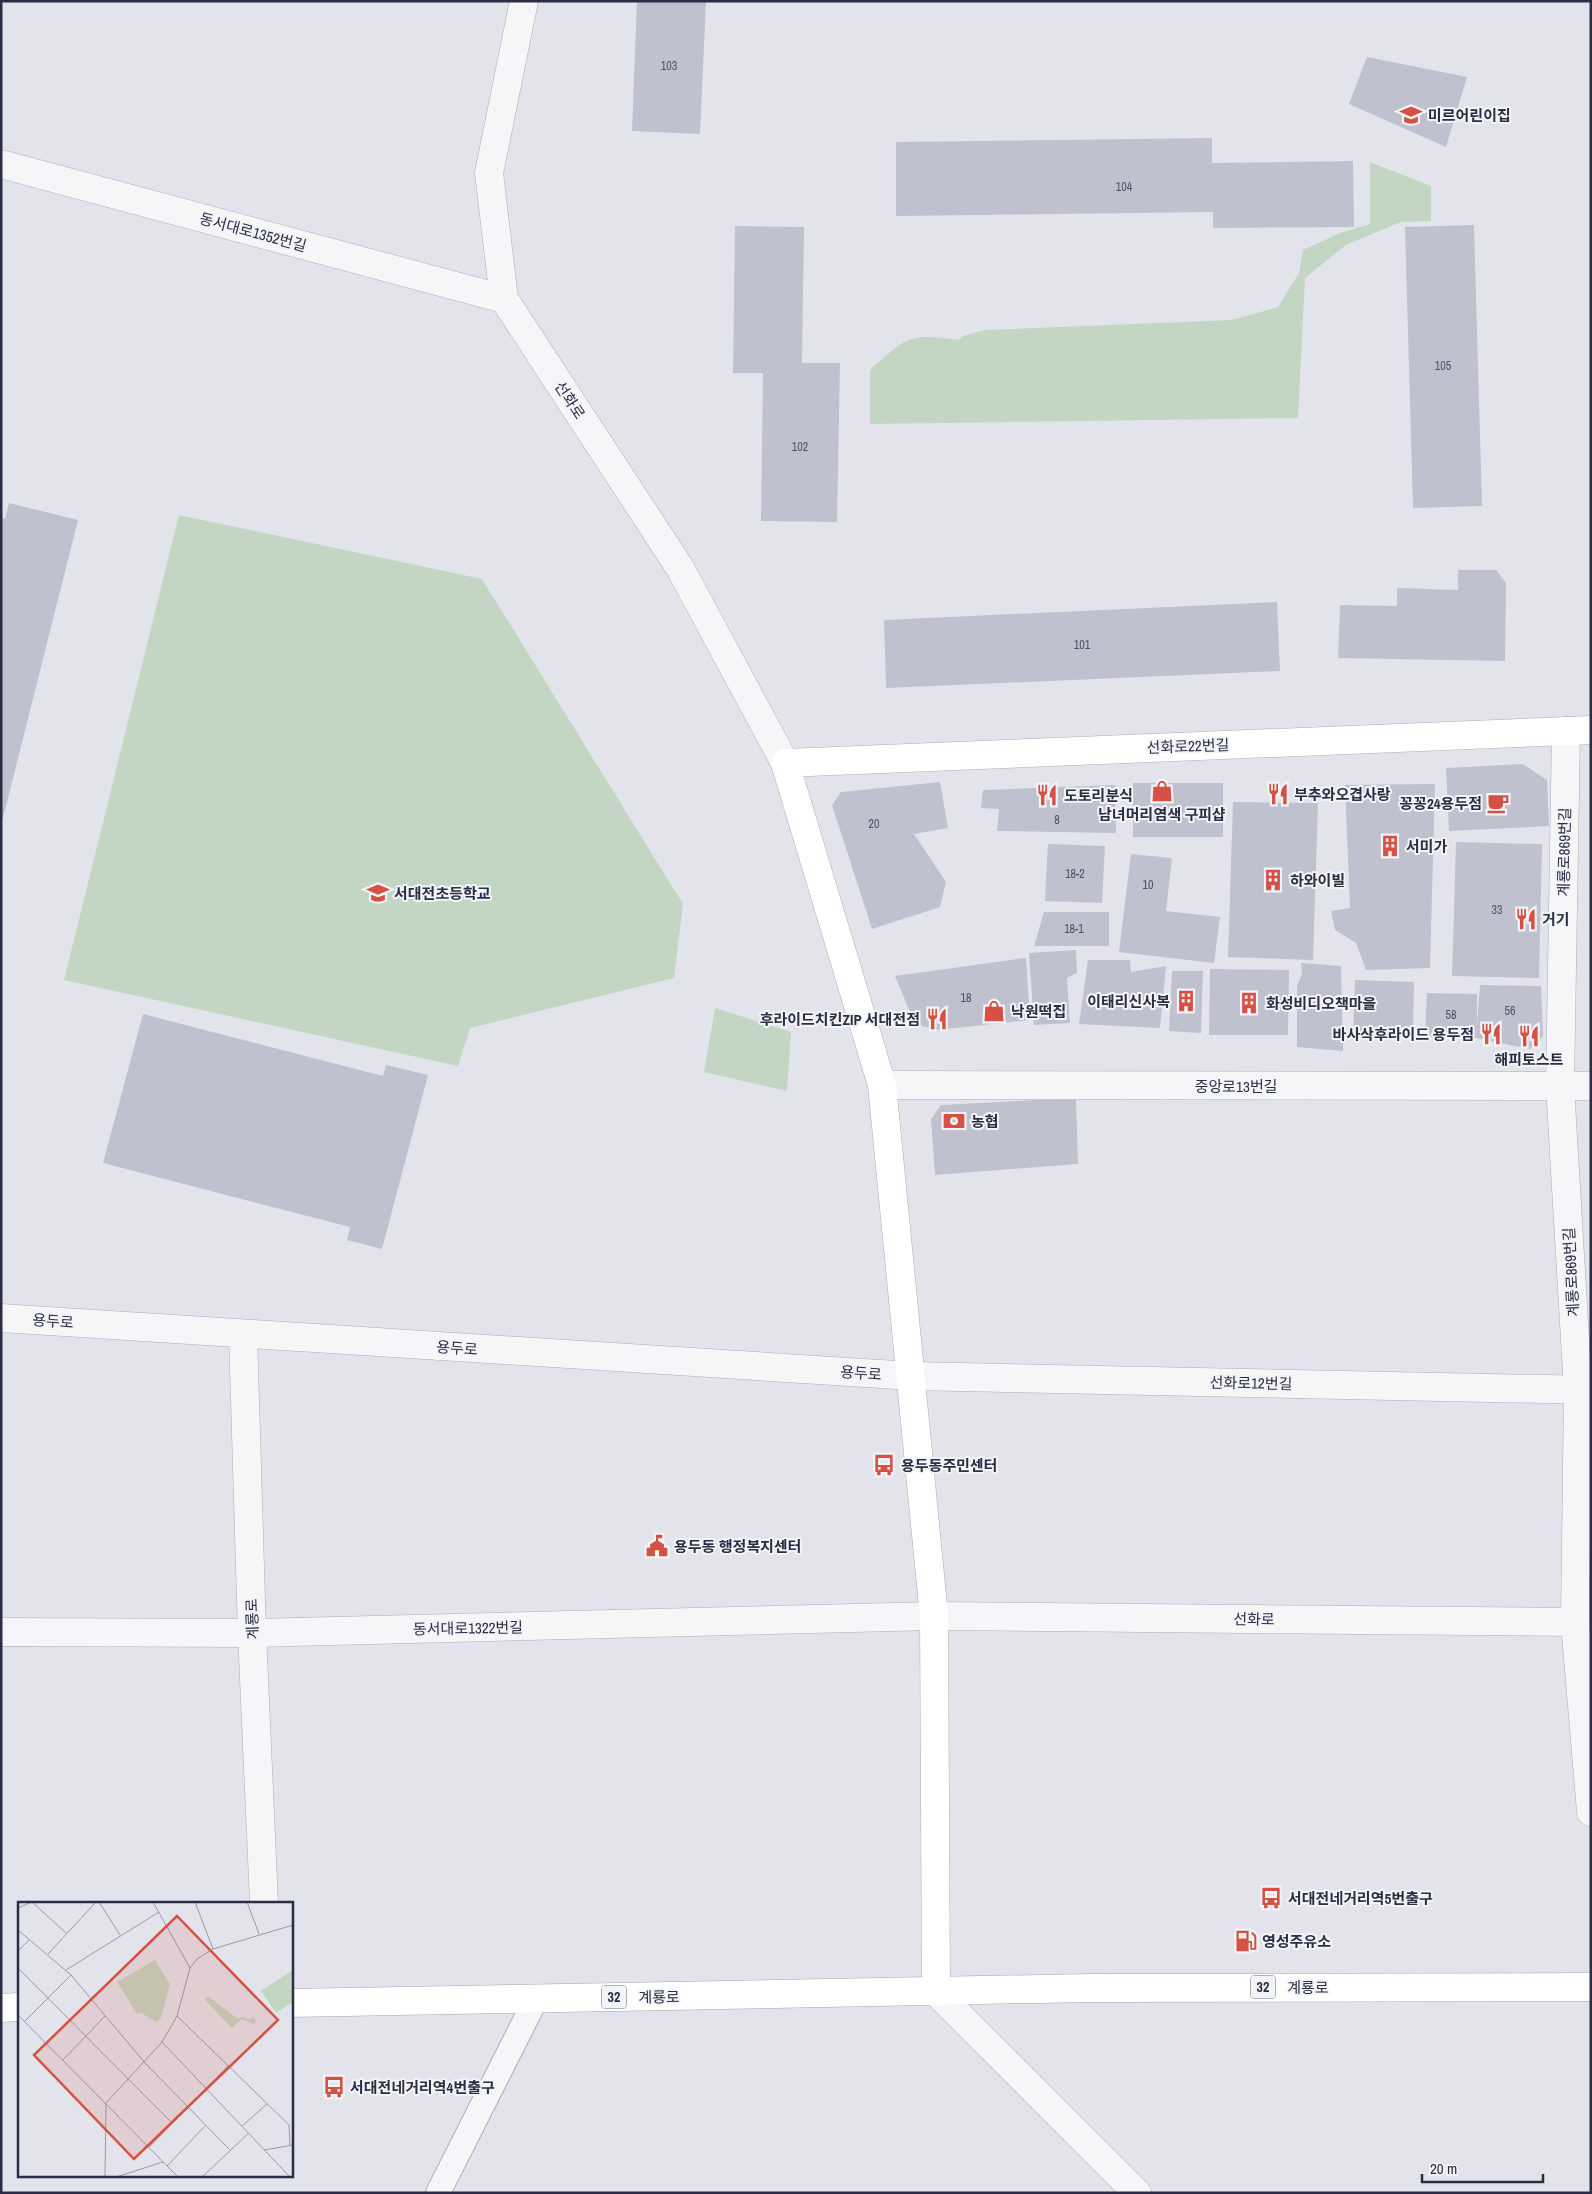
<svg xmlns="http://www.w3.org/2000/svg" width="1592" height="2194" font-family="'Archivo Narrow','Noto Sans KR',sans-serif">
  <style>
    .green { fill: #c3d6c3 }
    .building { fill: #bfc1ce }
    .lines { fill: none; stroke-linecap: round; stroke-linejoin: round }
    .lane-casing { stroke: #acadb9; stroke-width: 26 }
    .street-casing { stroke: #acadb9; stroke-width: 29 }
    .secondary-casing { stroke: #acadb9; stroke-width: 29 }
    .primary-casing { stroke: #a1a5b8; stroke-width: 29 }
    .lane { stroke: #f6f6f9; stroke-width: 24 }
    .street { stroke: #f6f6f9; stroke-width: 28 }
    .secondary { stroke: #fff; stroke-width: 28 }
    .primary { stroke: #fff; stroke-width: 28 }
    .labels { text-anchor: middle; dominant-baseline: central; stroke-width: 4; stroke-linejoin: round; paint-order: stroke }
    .number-label { font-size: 12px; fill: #4f5266 }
    .shield { fill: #f3f4f8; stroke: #66697a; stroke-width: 1 }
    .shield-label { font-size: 14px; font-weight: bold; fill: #2a2d44 }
    .poi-label { font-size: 15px; font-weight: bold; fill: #2a2d44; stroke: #f3f4f8; text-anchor: start }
    .street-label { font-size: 15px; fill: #2a2d44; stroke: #f3f4f8 }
    .inset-road { fill: none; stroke: #999ba8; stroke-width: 1 }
    .view { fill: #d45144; fill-opacity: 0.15; stroke: #d45144; stroke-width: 2.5 }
    .inset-edge { fill: none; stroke: #2a2d44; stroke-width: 2.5 }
  </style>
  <rect width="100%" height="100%" fill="#e3e4eb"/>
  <path class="green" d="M 1370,162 L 1431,186 L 1431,221 L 1401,222 L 1346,245 L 1305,278 L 1298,418 L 870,424 L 870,370 C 907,337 908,333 959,340 L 963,336 L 984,330 L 1232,320 L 1278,307 L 1299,273 L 1303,250 L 1340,233 L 1370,224 Z
    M 179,515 L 482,579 L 683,904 L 674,978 L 470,1028 L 458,1066 L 64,980 Z
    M 715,1008 L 791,1032 L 787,1091 L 704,1072 Z"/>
  <path class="building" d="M 637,1 L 706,1 L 700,134 L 632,131 Z
    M 1367,57 L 1467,77 L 1446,147 L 1349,104 Z
    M 1212,138 L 1212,163 L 1353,161 L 1354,227 L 1213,228 L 1213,212 L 896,216 L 896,142 Z
    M 1474,225 L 1482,506 L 1413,508 L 1405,227 Z
    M 735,226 L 804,227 L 802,363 L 840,363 L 837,522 L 761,521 L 763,373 L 733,373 Z
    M 9,503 L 78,520 L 2,822 L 1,518 L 5,519 Z
    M 1458,570 L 1496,570 L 1506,583 L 1505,661 L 1338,658 L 1340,605 L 1397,606 L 1397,588 L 1458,590 Z
    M 1277,602 L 1280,671 L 886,688 L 884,620 Z
    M 1523,764 L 1547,780 L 1549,826 L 1449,831 L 1446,768 Z
    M 940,782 L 948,828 L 914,834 L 946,882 L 940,907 L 872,929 L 832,805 L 841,792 Z
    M 1133,783 L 1223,783 L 1223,837 L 1133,837 Z
    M 1435,784 L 1430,968 L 1366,970 L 1356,943 L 1335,930 L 1331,911 L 1350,908 L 1345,785 Z
    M 1115,785 L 1116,833 L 997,831 L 999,809 L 981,808 L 983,790 Z
    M 1233,802 L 1318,803 L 1313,960 L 1228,957 Z
    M 1456,842 L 1542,844 L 1539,978 L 1452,976 Z
    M 1048,844 L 1105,846 L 1102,903 L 1045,901 Z
    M 1131,854 L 1172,858 L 1166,911 L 1220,917 L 1214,963 L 1119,952 Z
    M 1044,912 L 1109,912 L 1109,946 L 1034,946 Z
    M 1076,950 L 1077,973 L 1067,978 L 1070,1023 L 1034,1025 L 1029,953 Z
    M 1026,958 L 1030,1020 L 937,1030 L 915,1024 L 895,976 Z
    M 1088,960 L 1130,960 L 1131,972 L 1166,966 L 1160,1028 L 1079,1024 Z
    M 1301,963 L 1341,966 L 1343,1051 L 1297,1047 L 1297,986 L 1302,974 Z
    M 1210,969 L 1289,970 L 1288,1035 L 1209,1035 Z
    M 1172,971 L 1203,971 L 1201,1033 L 1169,1031 Z
    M 1355,980 L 1414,982 L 1413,1030 L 1386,1029 L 1386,1037 L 1353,1037 Z
    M 1480,985 L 1541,986 L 1543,1036 L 1530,1049 L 1476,1038 L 1425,1036 L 1427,993 L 1477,994 L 1477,1026 Z
    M 143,1014 L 383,1076 L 386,1065 L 428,1075 L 382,1249 L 347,1240 L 350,1227 L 103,1163 Z
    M 1076,1098 L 1078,1164 L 935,1175 L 931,1119 L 941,1105 Z"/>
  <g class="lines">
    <g class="lane-casing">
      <path id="lane" d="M 438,2193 L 536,1999"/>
    </g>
    <g class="street-casing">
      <path id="street" d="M 524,1 L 489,173 L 504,299 L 680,568 L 785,763
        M 1,164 L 504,299
        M 1566,731 L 1560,1086 L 1578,1390 L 1575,1622 L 1591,1812
        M 882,1085 L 1591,1086
        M 1,1318 L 912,1376 L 1591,1390
        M 243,1334 L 252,1633 L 264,1903
        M 1,1632 L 252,1633 L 934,1616 L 1575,1622
        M 936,1992 L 1137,2193"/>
    </g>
    <g class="secondary-casing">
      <path id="secondary" d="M 936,1992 L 934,1616 L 882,1085 L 785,763 L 1591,730"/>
    </g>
    <g class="primary-casing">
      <path id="primary" d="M 291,2003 L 1091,1988 L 1591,1987
        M 1,2008 L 19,2007"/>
    </g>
    <use href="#lane" class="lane"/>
    <use href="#street" class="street"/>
    <use href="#secondary" class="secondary"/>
    <use href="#primary" class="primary"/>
  </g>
  <defs>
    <g id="school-bare" transform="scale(1.725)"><path d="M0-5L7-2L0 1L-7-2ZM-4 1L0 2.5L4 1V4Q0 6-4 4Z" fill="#d45144" stroke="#f3f4f8" stroke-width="2.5" paint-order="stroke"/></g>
    <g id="shop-bare" transform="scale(1.725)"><path d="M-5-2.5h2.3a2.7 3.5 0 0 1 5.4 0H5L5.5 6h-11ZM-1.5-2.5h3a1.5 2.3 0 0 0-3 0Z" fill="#d45144" stroke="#f3f4f8" stroke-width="2.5" paint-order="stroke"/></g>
    <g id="restaurant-bare" transform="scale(1.725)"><path d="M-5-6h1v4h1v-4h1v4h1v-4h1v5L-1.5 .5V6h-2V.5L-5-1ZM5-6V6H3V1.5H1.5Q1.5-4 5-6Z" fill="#d45144" stroke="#f3f4f8" stroke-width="2.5" paint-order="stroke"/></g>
    <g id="cafe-bare" transform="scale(1.725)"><path d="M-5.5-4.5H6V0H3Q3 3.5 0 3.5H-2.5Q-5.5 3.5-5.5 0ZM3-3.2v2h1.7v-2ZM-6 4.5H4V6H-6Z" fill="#d45144" stroke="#f3f4f8" stroke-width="2.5" paint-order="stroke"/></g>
    <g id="building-bare" transform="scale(1.725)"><path d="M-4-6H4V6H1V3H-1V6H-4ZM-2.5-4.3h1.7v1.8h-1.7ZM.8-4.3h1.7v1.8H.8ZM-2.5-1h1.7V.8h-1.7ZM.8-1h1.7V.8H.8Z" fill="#d45144" stroke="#f3f4f8" stroke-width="2.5" paint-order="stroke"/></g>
    <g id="bank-bare" transform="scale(1.725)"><path d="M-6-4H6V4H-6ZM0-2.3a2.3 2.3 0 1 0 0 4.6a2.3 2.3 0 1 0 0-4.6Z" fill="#d45144" stroke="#f3f4f8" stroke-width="2.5" paint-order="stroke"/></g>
    <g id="bus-bare" transform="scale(1.725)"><path d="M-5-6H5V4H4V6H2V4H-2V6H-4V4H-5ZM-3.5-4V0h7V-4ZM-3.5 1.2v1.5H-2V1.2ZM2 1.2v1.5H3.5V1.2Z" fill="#d45144" stroke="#f3f4f8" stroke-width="2.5" paint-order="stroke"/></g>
    <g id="civic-bare" transform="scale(1.725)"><path d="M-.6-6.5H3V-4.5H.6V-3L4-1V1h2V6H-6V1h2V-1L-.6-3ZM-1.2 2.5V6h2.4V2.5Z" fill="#d45144" stroke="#f3f4f8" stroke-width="2.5" paint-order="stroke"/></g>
    <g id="fuel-bare" transform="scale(1.725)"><path d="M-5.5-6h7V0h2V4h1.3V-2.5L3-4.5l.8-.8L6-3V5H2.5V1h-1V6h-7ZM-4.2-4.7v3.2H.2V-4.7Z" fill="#d45144" stroke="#f3f4f8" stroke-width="2.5" paint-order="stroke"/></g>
  </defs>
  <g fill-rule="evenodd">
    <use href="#school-bare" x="1411" y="115"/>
    <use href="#shop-bare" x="1162" y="791"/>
    <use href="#restaurant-bare" x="1278" y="794"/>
    <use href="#restaurant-bare" x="1047" y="795"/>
    <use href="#cafe-bare" x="1498" y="803"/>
    <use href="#building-bare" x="1390" y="846"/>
    <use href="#building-bare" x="1273" y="880"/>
    <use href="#school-bare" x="378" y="893"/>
    <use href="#restaurant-bare" x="1526" y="919"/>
    <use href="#building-bare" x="1186" y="1001"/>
    <use href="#building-bare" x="1249" y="1003"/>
    <use href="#shop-bare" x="994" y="1011"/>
    <use href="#restaurant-bare" x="937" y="1019"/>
    <use href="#restaurant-bare" x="1491" y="1034"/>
    <use href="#restaurant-bare" x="1529" y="1036"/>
    <use href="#bank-bare" x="954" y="1121"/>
    <use href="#bus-bare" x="884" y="1465"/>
    <use href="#civic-bare" x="657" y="1546"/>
    <use href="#bus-bare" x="1271" y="1898"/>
    <use href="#fuel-bare" x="1246" y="1941"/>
    <use href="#bus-bare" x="334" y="2087"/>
  </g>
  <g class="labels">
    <g class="number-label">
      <text x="669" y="66">103</text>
      <text x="1124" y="187">104</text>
      <text x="1443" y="366">105</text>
      <text x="800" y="447">102</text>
      <text x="1082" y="645">101</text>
      <text x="1057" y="820">8</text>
      <text x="874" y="824">20</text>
      <text x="1075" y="874">18-2</text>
      <text x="1148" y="885">10</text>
      <text x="1497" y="910">33</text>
      <text x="1074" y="929">18-1</text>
      <text x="966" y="998">18</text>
      <text x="1510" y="1011">56</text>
      <text x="1451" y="1015">58</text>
    </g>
    <g class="shield">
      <rect x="1250.5" y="1975.5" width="25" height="23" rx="4"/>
      <rect x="601.5" y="1985.5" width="25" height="23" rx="4"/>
    </g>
    <g class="shield-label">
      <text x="1263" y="1987">32</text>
      <text x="614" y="1997">32</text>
    </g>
    <g class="poi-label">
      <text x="1428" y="115">미르어린이집</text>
      <text x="1294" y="794">부추와오겹사랑</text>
      <text x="1064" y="795">도토리분식</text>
      <text x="1482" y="803" text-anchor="end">꽁꽁24용두점</text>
      <text x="1162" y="814" text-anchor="middle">남녀머리염색 구피샵</text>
      <text x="1406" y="846">서미가</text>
      <text x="1290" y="880">하와이빌</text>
      <text x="394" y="893">서대전초등학교</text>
      <text x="1542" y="919">거기</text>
      <text x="1170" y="1001" text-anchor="end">이태리신사복</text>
      <text x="1266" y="1003">화성비디오책마을</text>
      <text x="1011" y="1011">낙원떡집</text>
      <text x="920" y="1019" text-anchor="end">후라이드치킨ZIP 서대전점</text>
      <text x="1474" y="1034" text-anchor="end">바사삭후라이드 용두점</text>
      <text x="1529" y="1059" text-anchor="middle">해피토스트</text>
      <text x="971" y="1121">농협</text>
      <text x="901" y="1465">용두동주민센터</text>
      <text x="674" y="1546">용두동 행정복지센터</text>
      <text x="1288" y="1898">서대전네거리역5번출구</text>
      <text x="1262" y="1941">영성주유소</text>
      <text x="350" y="2087">서대전네거리역4번출구</text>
    </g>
    <g class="street-label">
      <text transform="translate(253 232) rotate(15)">동서대로1352번길</text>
      <text transform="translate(570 400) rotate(57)">선화로</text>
      <text transform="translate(1188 746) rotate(-2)">선화로22번길</text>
      <text transform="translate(1564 852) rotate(-89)">계룡로869번길</text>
      <text x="1236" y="1086">중앙로13번길</text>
      <text transform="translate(1571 1272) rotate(-93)">계룡로869번길</text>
      <text transform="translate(53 1321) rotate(4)">용두로</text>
      <text transform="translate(457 1348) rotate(4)">용두로</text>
      <text transform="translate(861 1373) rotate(4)">용두로</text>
      <text transform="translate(1251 1383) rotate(1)">선화로12번길</text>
      <text transform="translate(252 1619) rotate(-92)">계룡로</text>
      <text transform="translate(1254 1619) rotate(1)">선화로</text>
      <text transform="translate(468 1628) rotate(-1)">동서대로1322번길</text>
      <text x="1308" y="1987">계룡로</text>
      <text transform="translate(659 1997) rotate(-1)">계룡로</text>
    </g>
  </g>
  <g transform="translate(18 1902)">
    <rect width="275" height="275" fill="#e3e4eb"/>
    <path d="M 137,58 L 152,82 L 143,116 L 138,120 L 122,110 L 119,112 L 99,80 ZM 275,68 L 275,100 L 258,111 L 243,89 ZM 190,94 L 220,117 L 226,115 L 231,118 L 236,114 L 238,120 L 236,122 L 224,117 L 214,126 L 187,98 Z" fill="#c3d6c3"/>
    <path class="inset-road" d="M 14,0 L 48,31M 81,0 L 102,33M 135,0 L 172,66M 177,0 L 195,47M 229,0 L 241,32M 0,6 L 14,0M 0,28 L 53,73 L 127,161 L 212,248M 0,49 L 11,38M 30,52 L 78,0M 0,66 L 153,220M 48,68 L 141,10M 0,113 L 160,275M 6,120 L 53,73M 144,140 L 272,275M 45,158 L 87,114M 88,201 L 144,140 L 159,114M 224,224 L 249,202M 272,243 L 271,223 L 159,114 L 172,66 L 179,57 L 195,47 L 275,23M 131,245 L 211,163M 246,248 L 275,243M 149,264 L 187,224M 87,275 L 88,201M 98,275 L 145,260M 184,275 L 231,231"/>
    <path class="view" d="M 159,14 L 260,118 L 116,257 L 16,153 Z"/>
    <rect width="275" height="275" class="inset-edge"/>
  </g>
  <rect width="1592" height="2194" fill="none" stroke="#2a2d44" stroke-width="5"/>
  <path d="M1422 2174v8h121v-8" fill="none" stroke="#2a2d44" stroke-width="2.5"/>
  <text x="1430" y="2174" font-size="15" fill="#2a2d44" stroke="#f3f4f8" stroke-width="4" paint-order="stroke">20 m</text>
</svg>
